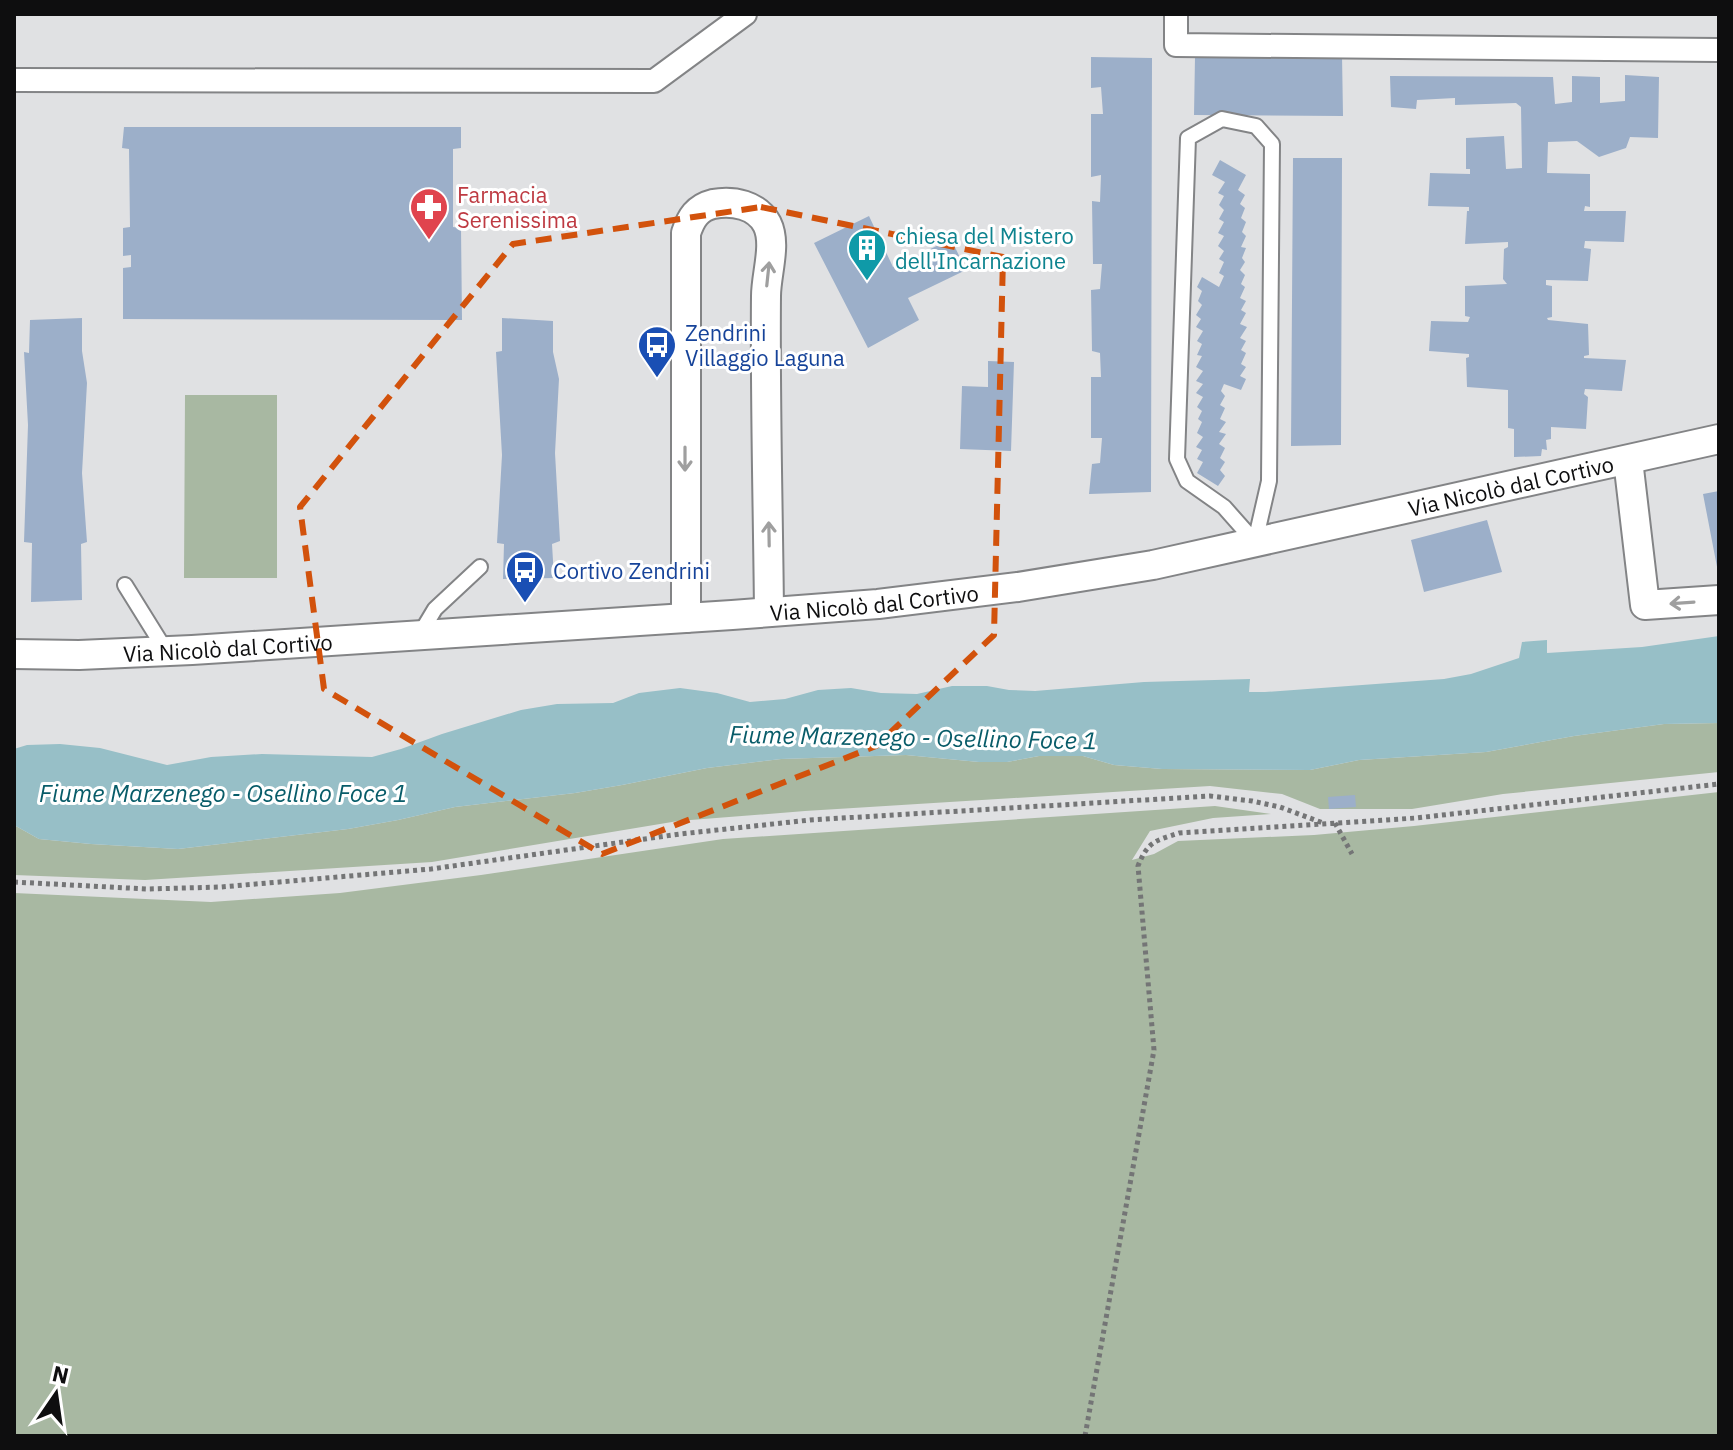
<svg xmlns="http://www.w3.org/2000/svg" width="1733" height="1450" font-family="'IBM Plex Sans',sans-serif">
  <style>
    .green { fill: #a8b8a2 }
    .water { fill: #97bfc7 }
    .building { fill: #9cafc9 }
    .lines { fill: none; stroke-linecap: round; stroke-linejoin: round }
    .service-casing { stroke: #838486; stroke-width: 18 }
    .pedestrian-casing { stroke: #838486; stroke-width: 26 }
    .minor-casing { stroke: #838486; stroke-width: 32 }
    .path { stroke: #747576; stroke-width: 5; stroke-dasharray: 4 4; stroke-linecap: butt }
    .service { stroke: #fff; stroke-width: 14 }
    .pedestrian { stroke: #fff; stroke-width: 22 }
    .minor { stroke: #fff; stroke-width: 28 }
    .oneway { stroke: #9f9f9f }
    .marked { fill: none; stroke: #d2520c; stroke-width: 6; stroke-dasharray: 16 10; stroke-linejoin: round }
    .labels { text-anchor: middle; dominant-baseline: central; stroke-width: 6; stroke-linejoin: round; paint-order: stroke }
    .health-label { font-size: 22px; fill: #be3a42; stroke: #fff; text-anchor: start }
    .culture-label { font-size: 22px; fill: #0d838f; stroke: #fff; text-anchor: start }
    .transit-label { font-size: 22px; fill: #164399; stroke: #fff; text-anchor: start }
    .street-label { font-size: 22px; fill: #0e0e0f; stroke: #fff }
    .water-label { font-size: 24px; font-style: italic; fill: #085c69; stroke: #fff }
  </style>
  <rect width="100%" height="100%" fill="#e0e1e3"/>
  <path class="green" d="M 185,395 L 277,395 L 277,578 L 184,578 Z
    M 1719,723 L 1719,772 L 1503,794 L 1412,809 L 1320,809 L 1282,794 L 1210,786 L 805,811 L 678,821 L 432,862 L 145,880 L 14,875 L 14,825 L 39,839 L 91,844 L 178,849 L 348,829 L 398,820 L 455,807 L 575,793 L 622,785 L 707,768 L 781,759 L 906,755 L 979,762 L 1007,762 L 1039,756 L 1083,756 L 1114,765 L 1162,769 L 1310,770 L 1359,760 L 1486,752 L 1574,736 L 1664,724 Z
    M 1719,792 L 1719,1436 L 14,1436 L 14,893 L 211,902 L 340,893 L 481,875 L 723,839 L 1215,806 L 1271,814 L 1213,818 L 1150,831 L 1132,860 L 1154,854 L 1178,841 L 1314,835 L 1414,826 Z"/>
  <path class="water" d="M 1719,636 L 1719,723 L 1664,724 L 1574,736 L 1486,752 L 1359,760 L 1310,770 L 1162,769 L 1114,765 L 1083,756 L 1039,756 L 1007,762 L 979,762 L 906,755 L 781,759 L 707,768 L 622,785 L 575,793 L 455,807 L 398,820 L 348,829 L 178,849 L 91,844 L 39,839 L 14,825 L 14,749 L 27,745 L 60,744 L 100,748 L 167,765 L 211,757 L 262,754 L 372,757 L 401,749 L 442,734 L 521,710 L 557,704 L 613,703 L 639,693 L 680,688 L 717,693 L 750,702 L 785,699 L 818,690 L 851,688 L 881,693 L 917,694 L 952,686 L 987,686 L 1009,690 L 1035,691 L 1144,682 L 1250,679 L 1249,692 L 1265,692 L 1444,679 L 1471,674 L 1519,658 L 1522,642 L 1547,640 L 1547,653 L 1642,647 Z"/>
  <path class="building" d="M 1342,55 L 1343,116 L 1194,115 L 1195,57 Z
    M 1091,57 L 1152,58 L 1151,492 L 1089,494 L 1092,464 L 1100,463 L 1102,438 L 1091,438 L 1091,377 L 1101,377 L 1100,353 L 1092,351 L 1091,290 L 1100,289 L 1102,264 L 1093,264 L 1092,201 L 1100,202 L 1101,175 L 1091,177 L 1091,114 L 1103,114 L 1101,87 L 1091,88 Z
    M 1625,75 L 1659,77 L 1658,138 L 1630,137 L 1626,148 L 1599,157 L 1577,141 L 1548,142 L 1547,173 L 1590,174 L 1590,207 L 1585,206 L 1584,211 L 1626,211 L 1624,242 L 1585,241 L 1584,248 L 1591,249 L 1588,281 L 1546,280 L 1546,285 L 1552,286 L 1552,317 L 1547,318 L 1548,320 L 1588,324 L 1589,355 L 1584,356 L 1584,358 L 1626,360 L 1622,391 L 1585,389 L 1584,394 L 1588,397 L 1586,429 L 1551,427 L 1551,439 L 1546,440 L 1547,450 L 1542,449 L 1541,456 L 1514,457 L 1514,429 L 1508,428 L 1508,390 L 1467,387 L 1466,358 L 1469,357 L 1469,354 L 1429,351 L 1431,321 L 1468,322 L 1470,317 L 1465,316 L 1465,286 L 1507,284 L 1503,279 L 1504,249 L 1508,247 L 1508,242 L 1465,244 L 1467,211 L 1469,211 L 1469,207 L 1428,206 L 1430,173 L 1470,174 L 1470,169 L 1466,169 L 1466,138 L 1504,136 L 1506,169 L 1522,168 L 1521,107 L 1516,103 L 1455,105 L 1455,98 L 1417,100 L 1416,109 L 1391,107 L 1390,76 L 1553,77 L 1555,104 L 1572,102 L 1572,76 L 1600,77 L 1600,103 L 1625,101 Z
    M 124,127 L 461,127 L 461,148 L 453,149 L 453,227 L 461,228 L 462,320 L 123,319 L 123,268 L 131,267 L 131,255 L 123,256 L 123,228 L 130,227 L 129,149 L 122,148 Z
    M 1293,158 L 1342,158 L 1341,445 L 1291,446 Z
    M 1220,160 L 1246,175 L 1238,190 L 1245,195 L 1240,204 L 1245,208 L 1241,218 L 1246,222 L 1242,232 L 1246,236 L 1241,247 L 1246,248 L 1242,258 L 1245,262 L 1240,270 L 1245,275 L 1241,284 L 1245,287 L 1240,298 L 1246,301 L 1241,310 L 1246,313 L 1240,324 L 1247,327 L 1240,338 L 1246,341 L 1241,350 L 1246,353 L 1241,364 L 1246,367 L 1240,376 L 1246,379 L 1241,390 L 1224,384 L 1221,391 L 1225,396 L 1220,405 L 1225,408 L 1220,419 L 1226,422 L 1219,432 L 1226,434 L 1219,444 L 1225,448 L 1220,458 L 1225,462 L 1220,470 L 1225,476 L 1218,486 L 1197,473 L 1203,462 L 1197,459 L 1202,450 L 1196,447 L 1203,437 L 1197,433 L 1202,422 L 1198,419 L 1202,411 L 1197,407 L 1203,397 L 1196,393 L 1203,384 L 1196,381 L 1203,371 L 1196,367 L 1202,356 L 1197,355 L 1202,344 L 1197,341 L 1203,331 L 1196,327 L 1201,319 L 1196,315 L 1202,305 L 1198,301 L 1202,291 L 1197,287 L 1202,277 L 1219,287 L 1224,276 L 1219,273 L 1224,262 L 1219,259 L 1224,251 L 1218,246 L 1224,236 L 1218,233 L 1224,222 L 1219,219 L 1224,210 L 1219,205 L 1224,196 L 1218,193 L 1225,182 L 1212,175 Z
    M 869,216 L 893,267 L 951,239 L 966,270 L 908,298 L 919,320 L 868,348 L 814,243 Z
    M 82,318 L 82,351 L 87,383 L 82,473 L 87,542 L 81,544 L 82,600 L 31,602 L 32,543 L 24,542 L 28,425 L 24,352 L 29,353 L 30,320 Z
    M 502,318 L 553,321 L 553,352 L 559,379 L 555,453 L 560,541 L 552,544 L 554,578 L 503,579 L 504,544 L 497,543 L 502,455 L 496,352 L 502,351 Z
    M 988,361 L 1014,362 L 1011,451 L 960,449 L 962,386 L 988,387 Z
    M 1719,491 L 1719,572 L 1718,572 L 1703,494 Z
    M 1487,520 L 1502,572 L 1424,592 L 1411,540 Z
    M 1355,795 L 1356,807 L 1329,809 L 1328,797 Z"/>
  <g class="lines">
    <g class="service-casing">
      <path id="service" d="M 1222,119 L 1256,126 L 1272,144 L 1269,481 L 1255,542 L 1224,507 L 1187,481 L 1177,459 L 1188,138 Z
        M 125,585 L 166,651
        M 420,634 L 435,609 L 480,567"/>
    </g>
    <g class="pedestrian-casing">
      <path id="pedestrian" d="M 1176,14 L 1176,45 L 1718,50
        M 14,80 L 654,81 L 745,14"/>
    </g>
    <g class="minor-casing">
      <g id="minor">
        <path d="M 1628,460 L 1645,605 L 1719,600"/>
        <path d="M 686,618 L 686,233 C 691,218 697,208 713,204 C 733,200 757,205 767,224 C 777,244 766,274 766,296 C 765,401 768,507 769,612"/>
        <path id="s1" d="M 14,654 L 79,655 L 192,650 L 732,615 L 878,604 L 1018,587 L 1153,565 L 1719,439"/>
      </g>
    </g>
    <path class="path" d="M 1335,823 L 1352,854
      M 14,882 L 147,889 L 221,887 L 431,869 L 680,834 L 810,820 L 1210,796 L 1252,801 L 1280,807 L 1323,823
      M 1085,1436 L 1154,1050 L 1138,866 C 1148,841 1155,841 1179,833 L 1416,818 L 1719,784"/>
    <use href="#service" class="service"/>
    <use href="#pedestrian" class="pedestrian"/>
    <use href="#minor" class="minor"/>
  </g>
  <defs><path id="oneway-shaft" d="M-6 0H5M1.5-3L5.5 0L1.5 3" fill="none" stroke-width="1.6" stroke-linecap="round" stroke-linejoin="round" transform="scale(2)"/></defs>
  <g class="oneway">
    <use href="#oneway-shaft" transform="translate(768 274) rotate(-84)"/>
    <use href="#oneway-shaft" transform="translate(685 459) rotate(90)"/>
    <use href="#oneway-shaft" transform="translate(769 534) rotate(-91)"/>
    <use href="#oneway-shaft" transform="translate(1682 603) rotate(176)"/>
  </g>
  <path class="marked" d="M 761,207 L 1003,257 L 994,635 L 876,746 L 602,854 L 324,689 L 300,507 L 513,244 Z"/>
  <defs>
    <g id="pharmacy-pin" transform="scale(2)"><path d="M0 17L-7.5 6A9.5 9.5 0 1 1 7.5 6Z" fill="#e0444e" stroke="#fff"/><path d="M-2-6h4v4h4v4h-4v4h-4v-4h-4v-4h4Z" fill="#fff"/></g>
    <g id="building-pin" transform="scale(2)"><path d="M0 17L-7.5 6A9.5 9.5 0 1 1 7.5 6Z" fill="#0f9aa8" stroke="#fff"/><path d="M-4-6H4V6H1V3H-1V6H-4ZM-2.5-4.3h1.7v1.8h-1.7ZM.8-4.3h1.7v1.8H.8ZM-2.5-1h1.7V.8h-1.7ZM.8-1h1.7V.8H.8Z" fill="#fff"/></g>
    <g id="bus-pin" transform="scale(2)"><path d="M0 17L-7.5 6A9.5 9.5 0 1 1 7.5 6Z" fill="#1a4fb4" stroke="#fff"/><path d="M-5-6H5V4H4V6H2V4H-2V6H-4V4H-5ZM-3.5-4V0h7V-4ZM-3.5 1.2v1.5H-2V1.2ZM2 1.2v1.5H3.5V1.2Z" fill="#fff"/></g>
  </defs>
  <g fill-rule="evenodd">
    <use href="#pharmacy-pin" x="429" y="207"/>
    <use href="#building-pin" x="867" y="248"/>
    <use href="#bus-pin" x="657" y="345"/>
    <use href="#bus-pin" x="525" y="570"/>
  </g>
  <g class="labels">
    <g class="health-label">
      <text x="457" y="194">Farmacia<tspan x="457" dy="25">Serenissima</tspan></text>
    </g>
    <g class="culture-label">
      <text x="895" y="235">chiesa del Mistero<tspan x="895" dy="25">dell'Incarnazione</tspan></text>
    </g>
    <g class="transit-label">
      <text x="685" y="332">Zendrini<tspan x="685" dy="25">Villaggio Laguna</tspan></text>
      <text x="553" y="570">Cortivo Zendrini</text>
    </g>
    <g class="street-label">
      <text stroke="none"><textPath href="#s1" startOffset="1510">Via Nicolò dal Cortivo</textPath></text>
      <text stroke="none"><textPath href="#s1" startOffset="862">Via Nicolò dal Cortivo</textPath></text>
      <text stroke="none"><textPath href="#s1" startOffset="214">Via Nicolò dal Cortivo</textPath></text>
    </g>
    <g class="water-label">
      <text transform="translate(913 737) rotate(1)">Fiume Marzenego - Osellino Foce 1</text>
      <text x="223" y="793">Fiume Marzenego - Osellino Foce 1</text>
    </g>
  </g>
  <rect width="1733" height="1450" fill="none" stroke="#0e0e0f" stroke-width="32"/>
  <g transform="translate(56 1394) rotate(13)" stroke="#ffffff" stroke-width="6" paint-order="stroke">
  <path d="M0-6L14 30L0 20L-14 30Z" fill="#0e0e0f"/>
  <text y="-12" font-size="22" font-weight="bold" text-anchor="middle" fill="#0e0e0f">N</text>
  </g>
</svg>
